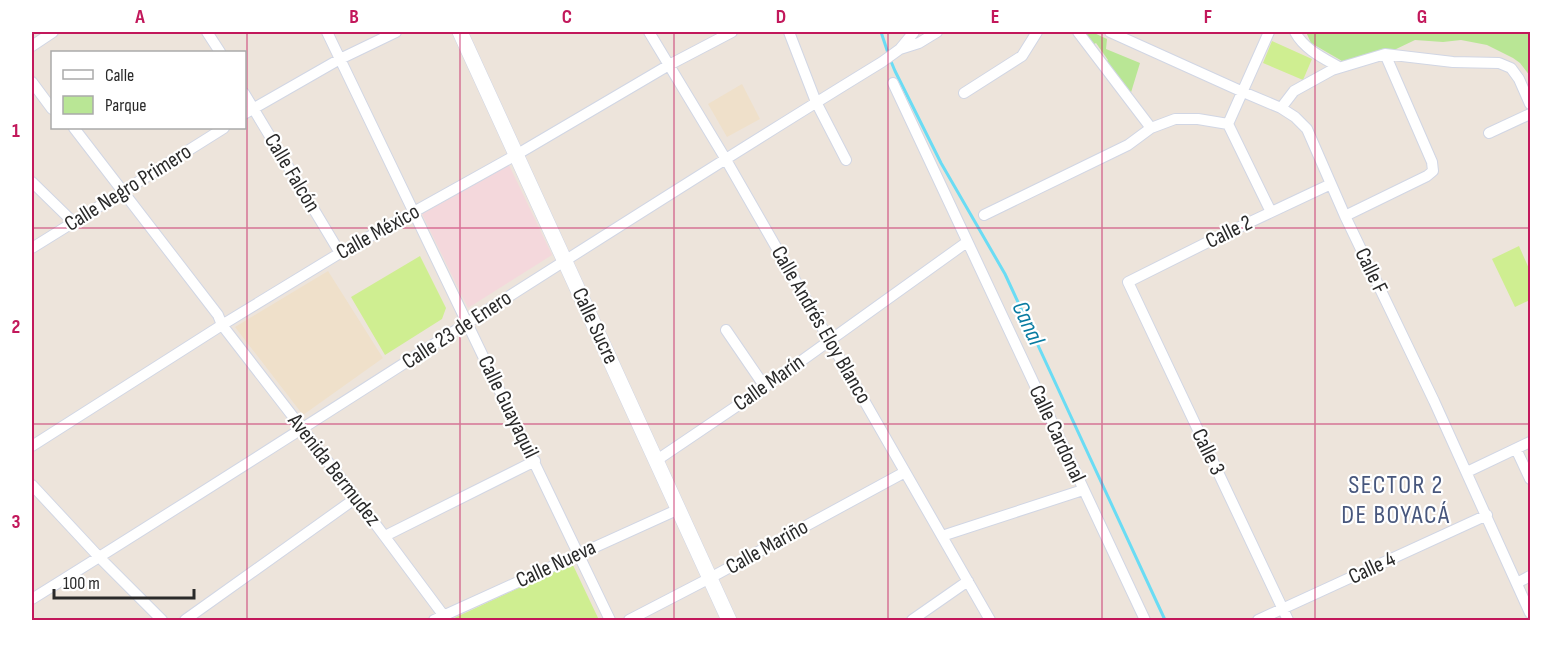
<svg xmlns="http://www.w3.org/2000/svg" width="1562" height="652" font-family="'Sofia Sans Condensed',sans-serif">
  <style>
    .education { fill: #efe0ca }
    .medical { fill: #f4d8dc }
    .green { fill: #b9e695 }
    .pitch { fill: #cfee91 }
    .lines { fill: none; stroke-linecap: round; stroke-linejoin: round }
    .stream { stroke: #6adcf4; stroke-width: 3 }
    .street-casing { stroke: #d1d6e4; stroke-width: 12 }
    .secondary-casing { stroke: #d1d6e4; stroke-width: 16 }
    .street { stroke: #fff; stroke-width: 10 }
    .secondary { stroke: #fff; stroke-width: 15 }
    .grid { fill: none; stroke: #c2185b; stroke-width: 1.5; stroke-opacity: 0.55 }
    .labels { text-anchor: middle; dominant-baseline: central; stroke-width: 4.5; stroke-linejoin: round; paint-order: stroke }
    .street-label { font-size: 22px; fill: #2a2a2a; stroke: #fff }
    .water-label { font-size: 24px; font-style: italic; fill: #087ba1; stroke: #fff }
    .quarter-label { font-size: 26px; letter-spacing: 1.5px; fill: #48577d; stroke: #fff }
    .neatline { fill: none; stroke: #c2185b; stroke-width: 2 }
    .grid-label { font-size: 20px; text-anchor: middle; font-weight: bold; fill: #c2185b }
  </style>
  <rect width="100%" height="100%" fill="#ede4db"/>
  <path class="education" d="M 742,84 L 760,119 L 727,137 L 708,104 Z
    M 328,271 L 383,358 L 303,415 L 235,327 Z"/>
  <path class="medical" d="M 509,165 L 552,255 L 468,308 L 422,214 Z"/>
  <path class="green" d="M 1079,32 L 1092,32 L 1107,39 L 1106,49 L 1140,63 L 1129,99 L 1102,65 L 1108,60 L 1096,43 L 1089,47 Z
    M 1306,32 L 1530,32 L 1530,76 L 1520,63 L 1513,58 L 1487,45 L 1461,40 L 1443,42 L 1415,40 L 1392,51 L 1342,61 L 1311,43 Z"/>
  <path class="pitch" d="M 1272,41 L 1312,59 L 1303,80 L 1263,63 Z
    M 1519,246 L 1530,271 L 1530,300 L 1515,307 L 1492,259 Z
    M 420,256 L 446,308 L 442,319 L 385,355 L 351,297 Z
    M 572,563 L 599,620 L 450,620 Z"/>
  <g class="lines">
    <path class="stream" d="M 881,32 L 888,53
      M 890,59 L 895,71 L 941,163 L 1005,274 L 1165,620"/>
    <g class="street-casing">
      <path id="street" d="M 207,32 L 220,52
        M 327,32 L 610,620
        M 649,32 L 725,158 L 990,620
        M 789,32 L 816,102 L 846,160
        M 1078,32 L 1151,128
        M 1110,32 L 1243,92 L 1281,108 L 1295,117 L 1307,129 L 1345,216 L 1434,401 L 1530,613
        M 1269,32 L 1228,124 L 1271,212
        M 1295,32 C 1304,49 1323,58 1339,67
        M 32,46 L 53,32
        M 900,49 L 919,43 L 937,32
        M 32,82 L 52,109
        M 893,83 L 1145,620
        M 244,93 L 340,253
        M 964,93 L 1022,56 L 1037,32
        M 1281,108 L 1294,91 L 1332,70 L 1385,54 L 1453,62 L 1499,63 L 1511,68 L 1519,79 L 1530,104
        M 244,114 L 340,59 L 396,32
        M 74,128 L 218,315 L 222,325 L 356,498 L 444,616
        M 1489,133 L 1530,114
        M 32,182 L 73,222
        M 984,215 L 1128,145 L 1151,128 L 1175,119 L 1198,119 L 1228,124
        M 1345,216 L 1427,176 L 1433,171 L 1432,162 L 1385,54
        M 32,248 L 119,194 L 224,128
        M 726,330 L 765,387
        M 32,446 L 222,325 L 340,253 L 516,155 L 669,65 L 732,32
        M 1516,449 L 1530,479
        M 657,460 L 765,387 L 967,242
        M 1467,472 L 1530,442
        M 32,485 L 99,557 L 162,620
        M 385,536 L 535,461
        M 942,536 L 1083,490
        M 1517,583 L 1530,576
        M 32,599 C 317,422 596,237 882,62 L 900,49 L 914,32
        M 185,620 L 356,498
        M 434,620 L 679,509
        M 629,620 L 710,578 L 905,472
        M 912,620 L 968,581
        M 1258,620 L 1487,515
        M 1288,620 L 1128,282 L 1212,240 L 1331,184"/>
    </g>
    <g class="secondary-casing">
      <path id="secondary" d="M 460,32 L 729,620"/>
    </g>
    <use href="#street" class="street"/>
    <use href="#secondary" class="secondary"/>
  </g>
  <path class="grid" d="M 247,32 L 247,620M 460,32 L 460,620M 674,32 L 674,620M 888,32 L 888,620M 1102,32 L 1102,620M 1315,32 L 1315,620M 32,228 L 1530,228M 32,424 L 1530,424"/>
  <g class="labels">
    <g class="street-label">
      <text transform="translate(292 173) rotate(59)">Calle Falcón</text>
      <text transform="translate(128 188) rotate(-32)">Calle Negro Primero</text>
      <text transform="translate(378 232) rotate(-29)">Calle México</text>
      <text transform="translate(1229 232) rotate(-26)">Calle 2</text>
      <text transform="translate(1371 271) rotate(64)">Calle F</text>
      <text transform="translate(821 325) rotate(60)">Calle Andrés Eloy Blanco</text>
      <text transform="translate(595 326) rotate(65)">Calle Sucre</text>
      <text transform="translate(457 330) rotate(-33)">Calle 23 de Enero</text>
      <text transform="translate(769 383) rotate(-35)">Calle Marín</text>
      <text transform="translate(508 407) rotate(64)">Calle Guayaquil</text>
      <text transform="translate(1057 434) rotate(65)">Calle Cardonal</text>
      <text transform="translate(1208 452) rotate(64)">Calle 3</text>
      <text transform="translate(334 470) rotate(52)">Avenida Bermudez</text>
      <text transform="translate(767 547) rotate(-29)">Calle Mariño</text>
      <text transform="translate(556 564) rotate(-25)">Calle Nueva</text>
      <text transform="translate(1372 568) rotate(-25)">Calle 4</text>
    </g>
    <g class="water-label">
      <text transform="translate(1028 323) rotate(65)">Canal</text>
    </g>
    <g class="quarter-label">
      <text x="1396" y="485">SECTOR 2<tspan x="1396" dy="30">DE BOYACÁ</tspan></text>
    </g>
  </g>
  <rect width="1562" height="652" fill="none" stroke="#ffffff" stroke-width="66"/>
  <rect x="51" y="51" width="195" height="78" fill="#ffffff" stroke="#aaaaaa" stroke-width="1.5"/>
  <rect x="63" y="70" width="30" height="9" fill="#ffffff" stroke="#aaaaaa" stroke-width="1.5"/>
  <text x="105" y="81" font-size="18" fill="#2a2a2a">Calle</text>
  <rect x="63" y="96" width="30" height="18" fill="#b9e695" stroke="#aaaaaa" stroke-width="1.5"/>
  <text x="105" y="111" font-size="18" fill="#2a2a2a">Parque</text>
  <path d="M54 589v9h140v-9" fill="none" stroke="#2a2a2a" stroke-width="3"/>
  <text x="63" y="589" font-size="18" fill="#2a2a2a" stroke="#ffffff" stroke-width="4.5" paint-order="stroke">100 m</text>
  <rect x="33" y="33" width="1496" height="586" class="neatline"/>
  <g class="grid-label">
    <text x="140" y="23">A</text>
    <text x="354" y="23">B</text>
    <text x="567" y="23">C</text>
    <text x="781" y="23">D</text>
    <text x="995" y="23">E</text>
    <text x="1208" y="23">F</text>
    <text x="1422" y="23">G</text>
    <text x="16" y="137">1</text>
    <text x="16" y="333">2</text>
    <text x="16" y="528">3</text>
  </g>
</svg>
